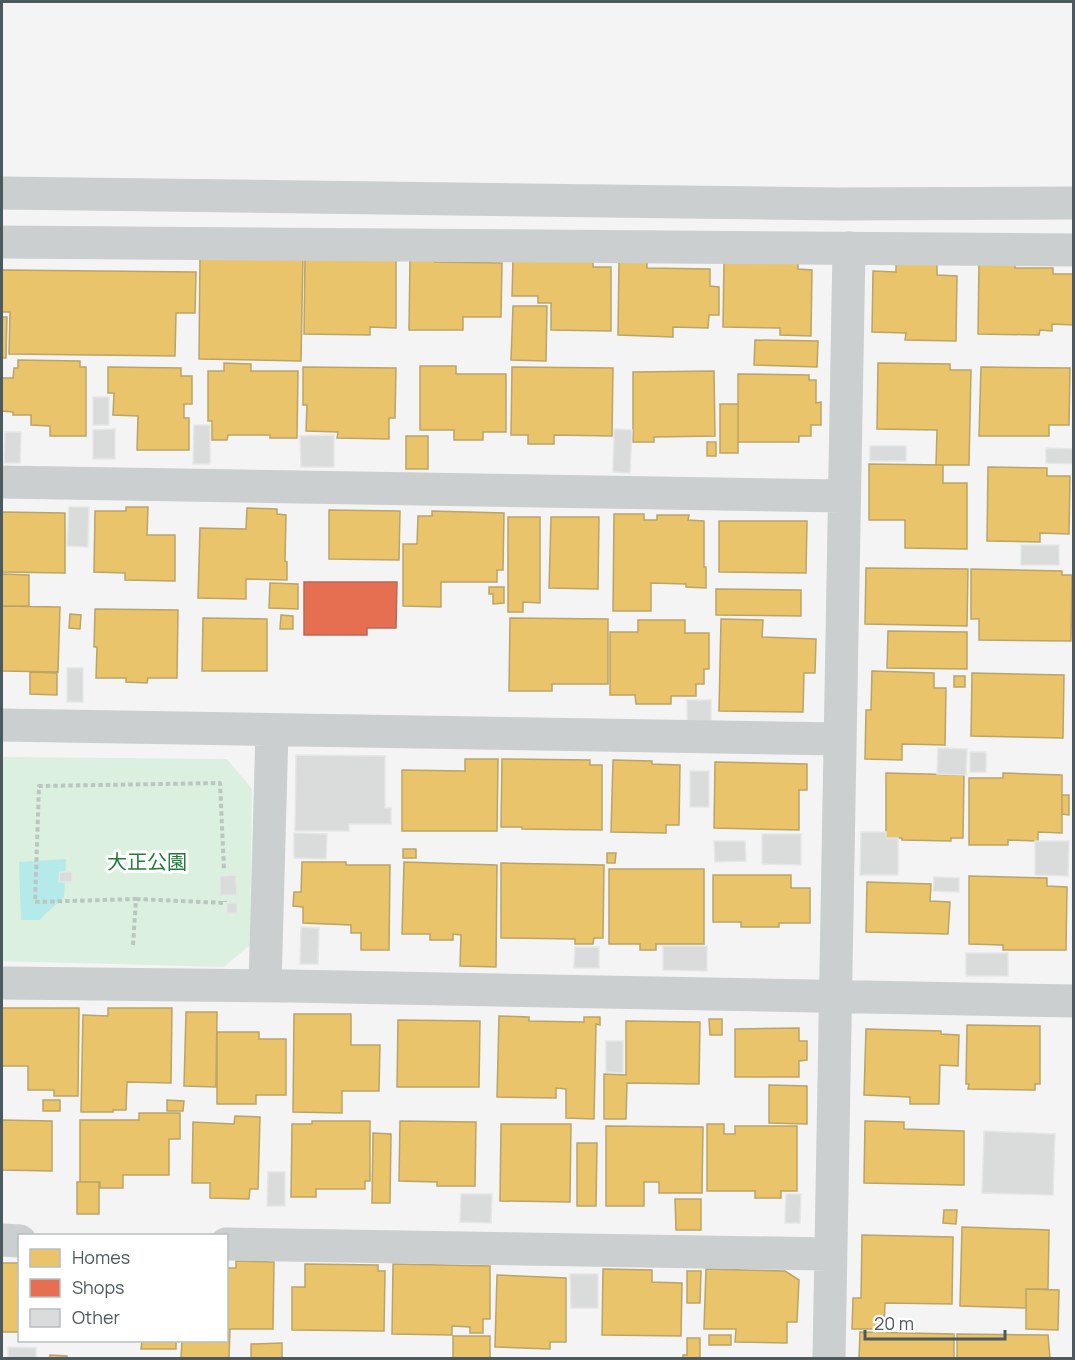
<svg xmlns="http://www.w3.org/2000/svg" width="1075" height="1360" font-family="Manrope,'Noto Sans JP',sans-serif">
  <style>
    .green { fill: #dbf0df }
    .water { fill: #b4eaea }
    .homes { fill: #e9c46a; stroke: #baa467; stroke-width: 1.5 }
    .shops { fill: #e76f51; stroke: #b86955; stroke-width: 1.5 }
    .building { fill: #dadcdc; stroke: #e5e6e6; stroke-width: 1.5 }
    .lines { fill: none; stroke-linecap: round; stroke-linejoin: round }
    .path { stroke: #bcc6c1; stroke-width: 4; stroke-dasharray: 4.5 3; stroke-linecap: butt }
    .minor { stroke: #cbcfcf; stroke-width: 33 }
    .labels { text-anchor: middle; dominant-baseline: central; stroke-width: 6; stroke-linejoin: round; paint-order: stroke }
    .park-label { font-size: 20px; fill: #217c3b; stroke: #fff }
  </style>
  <rect width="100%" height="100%" fill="#f4f4f4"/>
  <path class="green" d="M 2,757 L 227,759 L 252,789 L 250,945 L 224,967 L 2,961 Z"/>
  <path class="water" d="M 66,859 L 64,897 L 39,920 L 21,920 L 19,862 Z"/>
  <path class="homes" d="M 200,255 L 303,256 L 301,361 L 199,359 Z
    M 305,257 L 396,258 L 396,328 L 370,327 L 370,335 L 304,334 Z
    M 410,257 L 435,257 L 435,262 L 502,263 L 501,317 L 463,317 L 463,330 L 409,330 Z
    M 513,258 L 593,259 L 593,267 L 611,267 L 611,331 L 551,330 L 551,303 L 538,303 L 538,296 L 512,296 Z
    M 619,259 L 647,260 L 647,268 L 710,269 L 710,286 L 719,287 L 719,315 L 709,315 L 708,328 L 673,327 L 673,337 L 618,335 Z
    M 724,262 L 798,262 L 798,269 L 812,270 L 811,336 L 780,335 L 780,328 L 723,327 Z
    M 979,263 L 1015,264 L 1015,268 L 1053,268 L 1053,274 L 1074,274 L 1074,325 L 1052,324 L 1052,331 L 1040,330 L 1039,335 L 978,334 Z
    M 896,264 L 937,264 L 937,275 L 957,276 L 956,341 L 905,340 L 906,333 L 872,332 L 873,271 L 896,272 Z
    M 2,270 L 196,272 L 195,313 L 176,313 L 175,356 L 9,354 L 10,312 L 2,312 Z
    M 513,306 L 547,306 L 546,361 L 511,360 Z
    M 2,317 L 7,317 L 6,358 L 2,358 Z
    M 755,340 L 818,341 L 817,367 L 754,365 Z
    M 18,360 L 80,361 L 80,367 L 86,367 L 86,436 L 50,436 L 50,426 L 31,425 L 31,415 L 13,415 L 13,412 L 2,411 L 2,378 L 13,378 L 14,368 L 18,368 Z
    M 224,363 L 251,364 L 251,371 L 298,371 L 297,438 L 270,438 L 270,435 L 228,435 L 227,440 L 212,440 L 212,421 L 208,421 L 208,371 L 224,371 Z
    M 878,363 L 950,364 L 950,370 L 971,370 L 969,465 L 936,465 L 937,430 L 877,429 Z
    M 420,366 L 456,366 L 456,374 L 506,374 L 506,432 L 483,432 L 483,440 L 454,440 L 454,430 L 420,430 Z
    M 108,367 L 181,368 L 181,376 L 192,376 L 192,404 L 184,404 L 184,418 L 189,418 L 189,450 L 137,450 L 138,416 L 113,415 L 114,393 L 108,393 Z
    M 303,367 L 396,368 L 395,418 L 389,418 L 389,439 L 337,438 L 338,432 L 306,431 L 307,405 L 303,405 Z
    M 512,367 L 613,368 L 612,436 L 554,435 L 554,444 L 528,444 L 528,435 L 511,435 Z
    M 981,367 L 1070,368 L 1069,425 L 1049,425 L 1049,436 L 979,436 Z
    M 714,371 L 715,436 L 654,437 L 654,442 L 633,442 L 633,372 Z
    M 738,374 L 809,375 L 809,380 L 816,380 L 816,403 L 821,402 L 821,425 L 811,425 L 811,436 L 799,436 L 799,442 L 738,442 Z
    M 720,404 L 738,404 L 738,453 L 720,453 Z
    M 406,436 L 428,436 L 428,469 L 406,469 Z
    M 707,442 L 716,442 L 716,456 L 707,456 Z
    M 869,464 L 943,465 L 943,483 L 967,483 L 967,549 L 905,548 L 905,520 L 869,520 Z
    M 988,467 L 1047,468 L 1047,476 L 1070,476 L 1069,534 L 1040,533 L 1040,542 L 987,541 Z
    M 126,507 L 148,507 L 147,535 L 175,535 L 175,581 L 125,580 L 125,573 L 94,572 L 95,511 L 126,511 Z
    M 247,508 L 277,509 L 277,514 L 286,515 L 285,561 L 287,562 L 287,580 L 246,579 L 246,599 L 198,598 L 200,528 L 246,529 Z
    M 329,510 L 400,511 L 399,560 L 329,559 Z
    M 432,511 L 504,513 L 503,570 L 497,570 L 497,582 L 441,582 L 441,607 L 403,606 L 403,544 L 417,544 L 418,516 L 432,516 Z
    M 2,512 L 65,513 L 65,573 L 2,572 Z
    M 614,514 L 644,514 L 644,520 L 657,520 L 657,515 L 689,515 L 688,520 L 704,521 L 704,567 L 706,567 L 706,588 L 686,587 L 686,584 L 651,583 L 651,611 L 613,611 Z
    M 508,517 L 540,517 L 540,603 L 523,602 L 523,612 L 508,612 Z
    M 551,517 L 599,517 L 598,589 L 549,588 Z
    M 719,521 L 807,521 L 806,573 L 719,572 Z
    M 866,568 L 968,569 L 967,626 L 865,624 Z
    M 971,569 L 1062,571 L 1062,575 L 1072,575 L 1071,641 L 979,640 L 979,619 L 971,619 Z
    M 2,574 L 29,575 L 29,606 L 2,606 Z
    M 270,583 L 298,584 L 298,609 L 269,608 Z
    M 489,587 L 504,587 L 504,603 L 493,604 L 493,594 L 489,594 Z
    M 716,589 L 801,590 L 801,616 L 716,615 Z
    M 2,606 L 60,607 L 58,672 L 2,671 Z
    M 95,609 L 178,610 L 177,678 L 148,678 L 147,683 L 126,682 L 126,678 L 96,678 L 97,647 L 94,647 Z
    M 70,614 L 81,615 L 80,629 L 69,628 Z
    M 281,615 L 293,616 L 293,629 L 280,629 Z
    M 203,618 L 267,619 L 267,671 L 202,671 Z
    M 510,618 L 608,619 L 608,684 L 552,684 L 552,691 L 509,691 Z
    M 721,619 L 763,620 L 762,637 L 816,639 L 815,673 L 804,673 L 803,712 L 719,711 Z
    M 638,620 L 685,620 L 685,633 L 709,633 L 709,669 L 704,669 L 704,684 L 696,684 L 696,696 L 671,696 L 671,704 L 636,704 L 635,695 L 610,695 L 610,632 L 638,632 Z
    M 888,631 L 967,632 L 967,669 L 887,668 Z
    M 872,671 L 934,673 L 934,688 L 946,688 L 945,745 L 902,744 L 902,760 L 865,759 L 866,710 L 871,710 Z
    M 30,672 L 57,673 L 57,695 L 30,694 Z
    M 972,673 L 1064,675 L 1063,738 L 971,736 Z
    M 954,676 L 965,676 L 965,687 L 954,687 Z
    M 465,759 L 498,759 L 497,831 L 402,831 L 402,770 L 465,771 Z
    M 502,759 L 590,760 L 590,765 L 602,765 L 602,830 L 522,829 L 522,827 L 501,827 Z
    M 613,760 L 652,761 L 652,764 L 680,765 L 679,825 L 666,825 L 666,833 L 611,832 Z
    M 715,762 L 807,764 L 807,790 L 799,790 L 799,830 L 714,828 Z
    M 886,773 L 964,775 L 963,838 L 951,838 L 951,841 L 902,840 L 902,838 L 886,838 Z
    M 1003,773 L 1062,775 L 1062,833 L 1038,832 L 1038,841 L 1008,840 L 1008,845 L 969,845 L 969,778 L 1003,778 Z
    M 1062,795 L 1069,795 L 1069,815 L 1062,814 Z
    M 403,849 L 416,849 L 416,858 L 403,858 Z
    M 607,853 L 616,853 L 615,863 L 607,863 Z
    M 302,862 L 346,862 L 346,865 L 390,865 L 389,950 L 361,950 L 361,933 L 351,933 L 351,925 L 303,923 L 303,907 L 293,906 L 294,892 L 301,892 Z
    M 404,862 L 497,865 L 496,967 L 460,966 L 461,935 L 453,934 L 453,940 L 430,940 L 430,934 L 402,934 Z
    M 501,863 L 604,865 L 603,938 L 594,938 L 593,944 L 575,944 L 575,939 L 501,938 Z
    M 609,869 L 704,869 L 704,944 L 656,944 L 656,950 L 640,950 L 640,944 L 609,944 Z
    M 713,875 L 791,875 L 791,888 L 810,888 L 810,923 L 779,923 L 779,927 L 741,927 L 741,922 L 713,922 Z
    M 969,876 L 1047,878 L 1047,886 L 1067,887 L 1066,950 L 1003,950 L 1003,945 L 969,944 Z
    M 867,882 L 931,884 L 930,901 L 950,902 L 948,934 L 866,932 Z
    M 2,1008 L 79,1008 L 78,1096 L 54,1096 L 54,1090 L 28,1090 L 28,1066 L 2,1066 Z
    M 108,1008 L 172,1008 L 171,1083 L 127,1082 L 126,1110 L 113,1110 L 113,1112 L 81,1112 L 83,1015 L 108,1016 Z
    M 186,1012 L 217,1012 L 216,1087 L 184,1086 Z
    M 294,1014 L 351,1014 L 351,1045 L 380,1045 L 379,1091 L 342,1091 L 342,1113 L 293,1112 Z
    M 499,1016 L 529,1017 L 529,1021 L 584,1022 L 584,1017 L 600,1017 L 600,1025 L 596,1024 L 594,1119 L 566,1118 L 566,1089 L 556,1088 L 556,1098 L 497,1097 Z
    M 709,1019 L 722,1019 L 722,1035 L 710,1035 Z
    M 398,1020 L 480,1021 L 479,1087 L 397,1087 Z
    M 626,1021 L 700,1022 L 699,1084 L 627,1083 L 626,1119 L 604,1119 L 604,1074 L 626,1075 Z
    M 967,1025 L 1040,1026 L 1040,1084 L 1035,1084 L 1035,1090 L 968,1089 L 969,1084 L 966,1084 Z
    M 799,1028 L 799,1041 L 807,1041 L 807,1060 L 799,1061 L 799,1077 L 735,1077 L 735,1029 Z
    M 866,1029 L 941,1031 L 941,1034 L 959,1035 L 958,1066 L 940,1065 L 939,1104 L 910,1104 L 910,1097 L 864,1095 Z
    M 217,1032 L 259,1032 L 259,1039 L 286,1039 L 286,1095 L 256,1095 L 256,1104 L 217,1104 Z
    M 769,1085 L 807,1086 L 807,1124 L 769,1123 Z
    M 43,1100 L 60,1100 L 60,1111 L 43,1111 Z
    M 167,1100 L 184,1101 L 183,1111 L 167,1111 Z
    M 139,1113 L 180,1113 L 180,1139 L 169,1139 L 169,1175 L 123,1175 L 123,1188 L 100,1188 L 100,1182 L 80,1182 L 80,1120 L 139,1120 Z
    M 235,1116 L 260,1117 L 258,1189 L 250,1189 L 249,1199 L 210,1198 L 210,1183 L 192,1183 L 193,1122 L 234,1124 Z
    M 2,1120 L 52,1121 L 52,1171 L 2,1170 Z
    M 312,1121 L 370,1121 L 370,1181 L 365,1181 L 365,1189 L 316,1189 L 316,1197 L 291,1197 L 292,1124 L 312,1124 Z
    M 400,1121 L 476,1122 L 475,1186 L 437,1186 L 437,1182 L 399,1181 Z
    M 865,1121 L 904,1122 L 904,1129 L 964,1131 L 964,1185 L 864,1183 Z
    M 501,1124 L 571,1124 L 570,1202 L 500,1201 Z
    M 707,1124 L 724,1124 L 724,1134 L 735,1134 L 735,1126 L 797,1126 L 797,1191 L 781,1191 L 781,1198 L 755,1198 L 755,1191 L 707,1191 Z
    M 606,1126 L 703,1127 L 702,1193 L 659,1193 L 659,1182 L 644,1182 L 644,1206 L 606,1206 Z
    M 373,1133 L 391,1134 L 390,1203 L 372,1203 Z
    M 577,1143 L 597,1143 L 596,1206 L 577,1206 Z
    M 77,1182 L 99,1182 L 99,1214 L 77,1214 Z
    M 675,1199 L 701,1199 L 701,1230 L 676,1230 Z
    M 944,1210 L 957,1210 L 956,1224 L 943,1223 Z
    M 962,1227 L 1049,1230 L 1048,1289 L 1026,1289 L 1026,1308 L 960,1306 Z
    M 862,1235 L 953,1237 L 952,1304 L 885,1303 L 884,1329 L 852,1329 L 853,1298 L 861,1298 Z
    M 236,1261 L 274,1262 L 273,1329 L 230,1329 L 229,1358 L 181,1358 L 182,1340 L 226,1340 L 226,1268 L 236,1268 Z
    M 2,1263 L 20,1263 L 20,1332 L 2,1332 Z
    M 305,1264 L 378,1265 L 378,1271 L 385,1271 L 384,1331 L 292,1330 L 292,1287 L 305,1287 Z
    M 393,1264 L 490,1266 L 490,1319 L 483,1319 L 483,1333 L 470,1333 L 470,1327 L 452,1326 L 452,1335 L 392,1334 Z
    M 603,1269 L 652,1270 L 652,1282 L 682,1283 L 681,1336 L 602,1335 Z
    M 706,1269 L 785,1271 L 799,1280 L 797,1322 L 787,1322 L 787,1343 L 735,1342 L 736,1329 L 704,1329 Z
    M 687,1271 L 701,1271 L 700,1303 L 687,1303 Z
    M 497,1275 L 566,1278 L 566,1342 L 550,1342 L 550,1349 L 495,1347 Z
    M 1026,1289 L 1059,1290 L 1058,1330 L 1026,1329 Z
    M 860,1332 L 954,1334 L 954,1358 L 859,1358 Z
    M 957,1334 L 1048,1335 L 1050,1358 L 957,1358 Z
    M 709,1335 L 731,1335 L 731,1345 L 709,1345 Z
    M 453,1336 L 490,1336 L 490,1358 L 453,1358 Z
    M 687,1338 L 700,1338 L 700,1358 L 683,1358 L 683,1355 L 687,1355 Z
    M 142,1340 L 176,1340 L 176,1349 L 141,1349 Z
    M 282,1343 L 282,1358 L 251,1358 L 251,1344 Z
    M 50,1355 L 67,1356 L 67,1358 L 50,1358 Z"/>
  <path class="shops" d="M 304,582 L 397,582 L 396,628 L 367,628 L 367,635 L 304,635 Z"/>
  <path class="building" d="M 93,397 L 109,397 L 109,425 L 93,425 Z
    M 194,425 L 210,425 L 210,464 L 193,464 Z
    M 115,429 L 115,459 L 93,459 L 93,430 Z
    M 614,429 L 632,430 L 630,473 L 613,472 Z
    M 5,432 L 21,432 L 20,463 L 4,463 Z
    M 334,435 L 334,467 L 301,467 L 300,436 Z
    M 870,446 L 906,446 L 906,461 L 870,461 Z
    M 1046,448 L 1074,449 L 1074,464 L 1046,463 Z
    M 69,507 L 89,507 L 88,547 L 67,546 Z
    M 1021,545 L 1059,545 L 1059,565 L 1021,565 Z
    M 67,668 L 83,668 L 83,702 L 67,702 Z
    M 687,700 L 711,700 L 711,721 L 687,721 Z
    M 938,748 L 967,749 L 966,775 L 937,774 Z
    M 970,752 L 986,752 L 986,772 L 970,772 Z
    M 296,755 L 385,756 L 385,808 L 391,808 L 391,824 L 349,824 L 349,831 L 295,831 Z
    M 690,771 L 709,771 L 709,807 L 690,807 Z
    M 861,832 L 886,832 L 886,838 L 898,838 L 898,875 L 860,875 Z
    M 294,833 L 327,834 L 326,859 L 294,858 Z
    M 762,834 L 801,834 L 801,865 L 762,864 Z
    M 714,841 L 745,841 L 746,861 L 715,862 Z
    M 1035,841 L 1069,841 L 1068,876 L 1035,875 Z
    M 60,872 L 72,872 L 72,882 L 59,882 Z
    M 236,875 L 237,895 L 220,895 L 220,876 Z
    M 934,877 L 959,878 L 959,892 L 933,891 Z
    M 227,903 L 237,903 L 237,913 L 227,913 Z
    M 301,927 L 319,928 L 318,964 L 300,964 Z
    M 663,946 L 707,946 L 707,971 L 663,970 Z
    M 575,947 L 599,947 L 599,968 L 574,968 Z
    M 966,953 L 1008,953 L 1008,976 L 966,976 Z
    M 606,1041 L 623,1041 L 623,1073 L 606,1072 Z
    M 984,1131 L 1055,1134 L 1053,1195 L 982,1193 Z
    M 268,1172 L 285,1172 L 285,1206 L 267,1206 Z
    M 461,1194 L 492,1194 L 491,1223 L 460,1222 Z
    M 786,1194 L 801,1194 L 800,1223 L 785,1223 Z
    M 570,1274 L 598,1274 L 598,1308 L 571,1308 Z
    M 8,1347 L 36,1348 L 36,1358 L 8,1358 Z"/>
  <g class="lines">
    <path class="path" d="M 136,899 L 225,903 L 225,901
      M 133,945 L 136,899 L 35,902 L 39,786 L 220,783 L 224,870"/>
    <path class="minor" d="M 2,193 L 839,204 L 1074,203
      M 2,242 L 1074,250
      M 2,482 L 843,496
      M 2,725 L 839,739
      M 2,983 L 290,986 L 1074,1001
      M 265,986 L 272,730
      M 2,1240 L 20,1241
      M 226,1244 L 830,1254
      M 829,1358 L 849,248"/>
  </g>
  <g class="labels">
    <g class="park-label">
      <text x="147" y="861">大正公園</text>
    </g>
  </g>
  <rect width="1075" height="1360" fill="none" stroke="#4c5a5f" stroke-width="6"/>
  <rect x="18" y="1234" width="210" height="108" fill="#ffffff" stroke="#b7bdbf" stroke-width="1.5"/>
  <rect x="30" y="1249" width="30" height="18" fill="#e9c46a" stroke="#b7bdbf" stroke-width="1.5"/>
  <text x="72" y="1264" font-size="18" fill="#4c5a5f">Homes</text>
  <rect x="30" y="1279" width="30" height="18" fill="#e76f51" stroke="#b7bdbf" stroke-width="1.5"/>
  <text x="72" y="1294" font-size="18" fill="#4c5a5f">Shops</text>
  <rect x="30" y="1309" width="30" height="18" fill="#dadcdc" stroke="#b7bdbf" stroke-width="1.5"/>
  <text x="72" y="1324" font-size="18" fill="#4c5a5f">Other</text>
  <path d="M865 1330v9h140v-9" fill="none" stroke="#4c5a5f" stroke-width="3"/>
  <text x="874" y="1330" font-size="18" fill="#4c5a5f" stroke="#ffffff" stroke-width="4.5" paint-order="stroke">20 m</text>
</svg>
